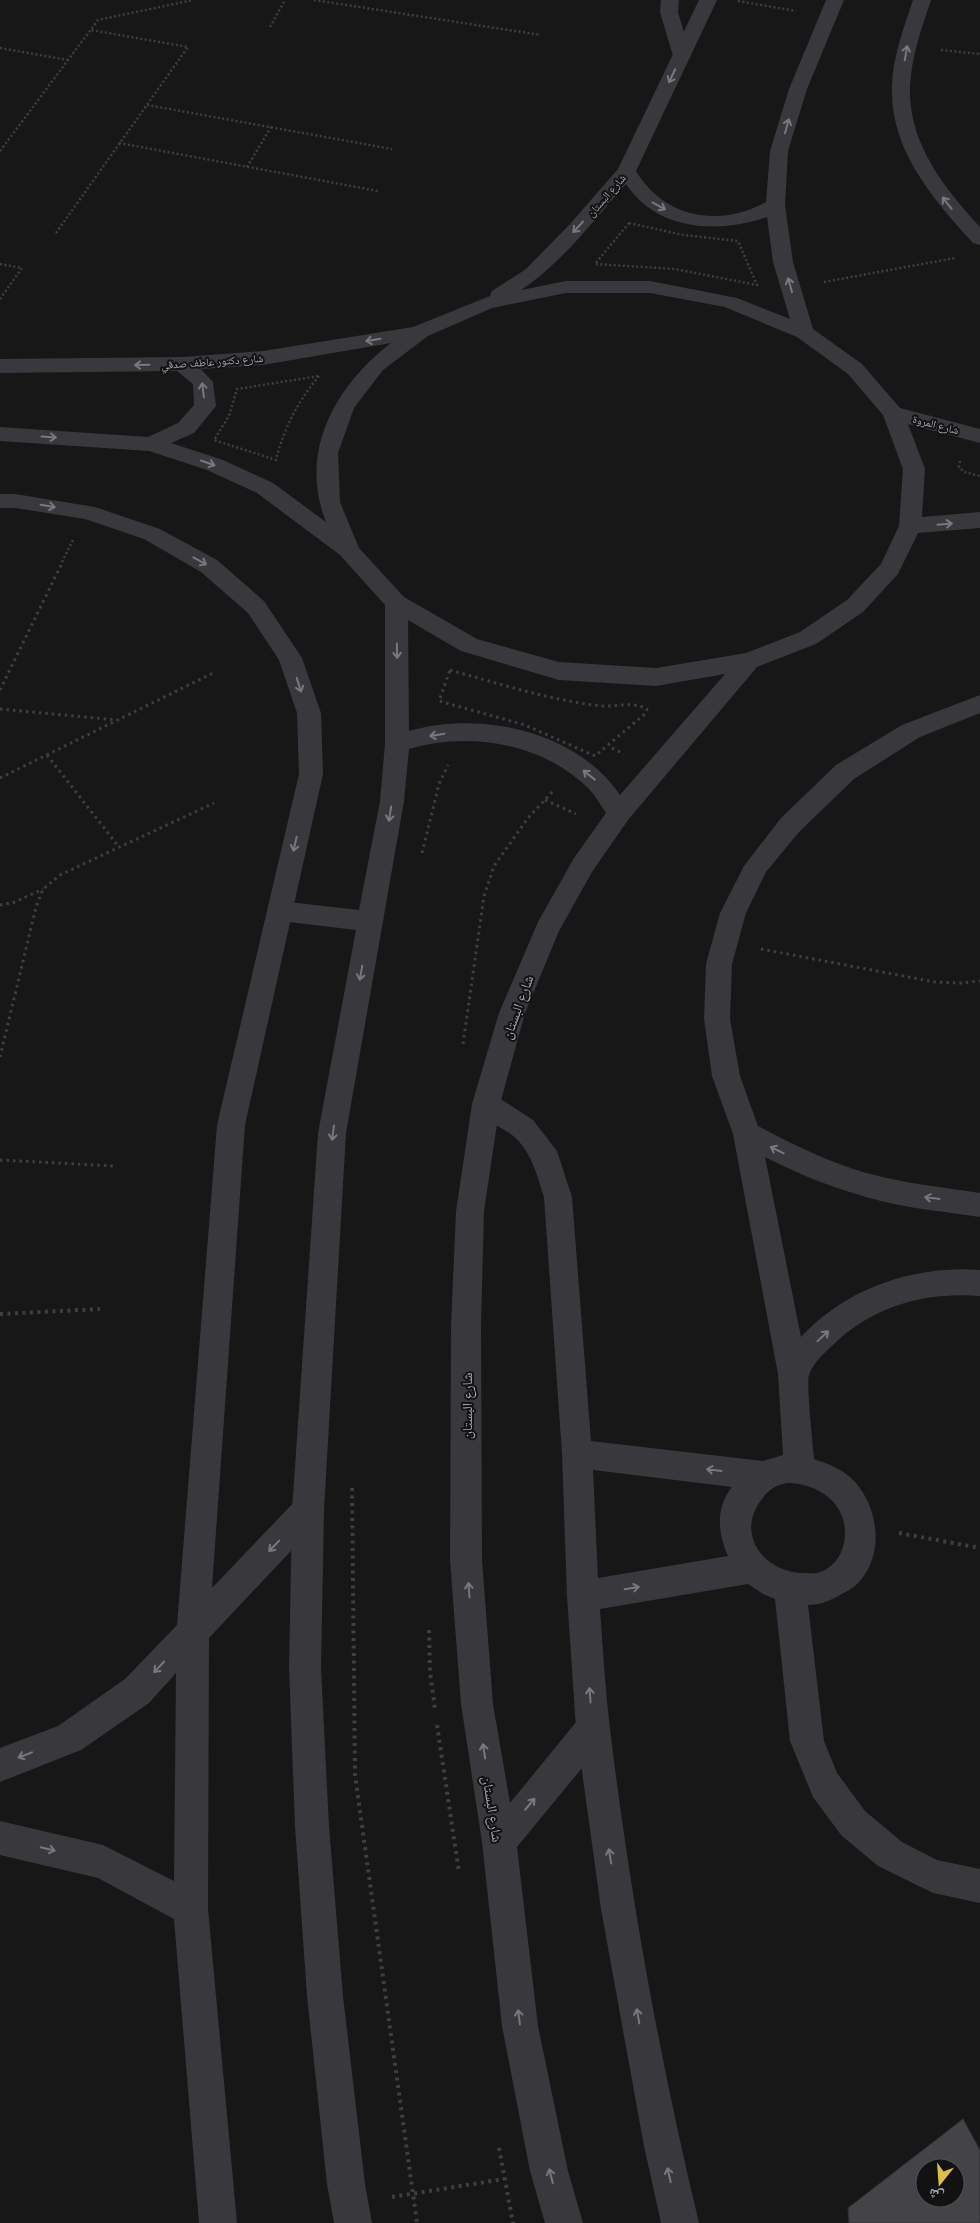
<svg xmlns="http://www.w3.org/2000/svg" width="980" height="2223" font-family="'Noto Sans','Noto Naskh Arabic',sans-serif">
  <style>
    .building { fill: #444448; stroke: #313134; fill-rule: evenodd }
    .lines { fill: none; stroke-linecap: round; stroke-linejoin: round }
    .path-far2 { stroke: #3e3f44; stroke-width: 2.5; stroke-dasharray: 2 2.5; stroke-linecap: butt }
    .path-far1 { stroke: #3e3f44; stroke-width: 3; stroke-dasharray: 2.5 4; stroke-linecap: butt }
    .path { stroke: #3e3f44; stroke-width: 4; stroke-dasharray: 3 4.5; stroke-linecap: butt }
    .minor { fill: #38383d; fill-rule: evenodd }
    .tertiary { fill: #38383d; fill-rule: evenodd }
    .oneway { stroke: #777880 }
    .labels { text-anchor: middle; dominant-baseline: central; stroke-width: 4; stroke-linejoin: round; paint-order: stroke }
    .far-street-label { font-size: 11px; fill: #aaacb7; stroke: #121213 }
    .street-label { font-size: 14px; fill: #aaacb7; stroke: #121213 }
  </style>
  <rect width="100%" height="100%" fill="#171718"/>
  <path class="building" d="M 963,2119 L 980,2150 L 980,2223 L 849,2223 L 848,2208 ZM 925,2168 L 955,2168 L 955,2198 L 925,2198 Z"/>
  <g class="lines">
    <path class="path-far2" d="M 314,0 L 541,35
      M 738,1 L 796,11
      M 270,27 L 285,0
      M 0,48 L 68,60
      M 941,50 L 980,54
      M 147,105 L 392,149
      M 119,143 L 378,191
      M 0,151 L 98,20 L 193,0
      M 247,167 L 271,127
      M 629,223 L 683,235 L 738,241 L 757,285 L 675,269 L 595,264 Z
      M 56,233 L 188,47 L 91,30
      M 0,264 L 22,268 L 0,299
      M 824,282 L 955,258
      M 319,376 C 298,401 284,428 276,460 L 214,440 L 229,416 L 237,389 Z
      M 960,461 L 959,467 L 964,472 L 980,476
      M 62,562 L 73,540"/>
    <path class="path-far1" d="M 450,670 C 500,684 550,700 601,706 C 617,707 633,701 647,709 L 646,713 L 595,756 L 525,725 L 439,701 Z
      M 0,690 L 63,561
      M 0,709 L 117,720
      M 612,748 L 624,754
      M 47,755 L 119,847
      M 0,778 L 213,673
      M 545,800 L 576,814
      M 422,853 L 439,784 L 448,765
      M 0,905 L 15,902 L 43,889
      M 761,949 L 935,982 L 961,983 L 980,981
      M 463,1044 L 484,896 L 494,866 L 528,818 L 554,790
      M 0,1057 L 36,907 L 43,889 L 60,875 L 214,803
      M 0,1160 L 114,1166"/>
    <path class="path" d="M 0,1314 L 100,1309
      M 352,1488 L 355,1775 L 417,2223
      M 899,1533 L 980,1548
      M 429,1630 L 430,1672 L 435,1709
      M 437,1725 L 459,1872
      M 499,2148 L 513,2223
      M 392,2197 L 504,2179"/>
    <path class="minor" d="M 661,0 L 679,0 L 678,12 L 691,56 L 688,60 L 682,61 L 676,60 L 673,56 L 660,12 Z
      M 913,0 L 931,0 C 923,24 914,49 911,75 C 903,136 941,185 980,227 L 980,245 L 973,243 C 933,199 889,149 892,85 C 893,56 904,27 913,0 Z
      M 0,494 L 15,494 L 95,507 L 160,529 L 217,560 L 264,601 L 302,658 L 321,713 L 323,774 L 245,1125 L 212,1588 L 297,1499 L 308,1495 L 319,1499 L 324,1510 L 319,1521 L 209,1638 L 208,1909 L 237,2223 L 199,2223 L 174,1919 L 98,1878 L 0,1855 L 0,1821 L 103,1845 L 174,1881 L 176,1673 L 149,1703 L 81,1750 L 0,1782 L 0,1748 L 58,1726 L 125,1679 L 177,1625 L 217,1125 L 299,774 L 297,713 L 279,660 L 248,613 L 201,572 L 144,539 L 85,519 L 15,508 L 0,508 Z
      M 980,695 L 980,713 L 920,737 L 854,779 L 799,832 L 766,872 L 746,913 L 732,964 L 730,1019 L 740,1076 L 758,1126 C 792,1144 826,1161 863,1172 C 901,1183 941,1187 980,1193 L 980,1217 C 947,1212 913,1209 881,1201 C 841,1191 802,1176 765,1157 L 801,1337 C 846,1288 914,1265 980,1270 L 980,1296 C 925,1292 873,1306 833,1345 C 824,1353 813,1363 809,1375 C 806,1383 813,1445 814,1459 C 829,1464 845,1470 856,1483 C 879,1510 884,1555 859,1582 C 854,1588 847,1591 840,1595 C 830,1601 820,1605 808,1605 L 824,1741 L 837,1773 L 865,1811 L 902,1842 L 937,1860 L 980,1869 L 980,1903 L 933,1893 L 878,1866 L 841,1835 L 813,1797 L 790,1741 L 775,1599 L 763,1594 L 748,1584 L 600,1609 C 603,1649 605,1689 610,1729 C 630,1895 660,2061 699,2223 L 661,2223 L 644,2146 L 601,1909 L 576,1728 L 567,1596 L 562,1454 L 544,1197 C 537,1175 531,1150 512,1135 C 498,1125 480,1119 472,1104 L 476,1096 L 486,1092 L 496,1096 L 533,1120 L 557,1151 L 572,1197 L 591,1441 L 763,1461 L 783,1455 L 778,1374 L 733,1134 L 712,1076 L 704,1019 L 706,964 L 720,913 L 744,866 L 781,818 L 836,765 L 902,725 ZM 593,1470 L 732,1487 C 715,1508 718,1534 728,1556 L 598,1578 ZM 787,1483 C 808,1483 832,1493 841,1514 C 851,1536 842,1567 817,1573 C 814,1574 809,1573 805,1573 C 765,1574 734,1534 762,1499 C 768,1490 776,1485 787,1483 Z"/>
    <path class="tertiary" d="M 699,0 L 717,0 L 636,171 C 664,218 719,228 766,202 L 770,151 L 789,89 L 826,0 L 844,0 L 807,89 L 788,151 L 785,205 L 793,262 L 813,329 L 862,364 L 900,408 L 980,429 L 980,443 L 908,424 L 925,469 L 922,517 L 980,512 L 980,528 L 918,533 L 898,574 L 863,612 L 816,644 L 757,667 L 628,820 L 592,872 L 559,931 L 525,1013 L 500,1104 L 484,1211 L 481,1326 L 482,1560 L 493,1704 L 510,1803 L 581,1716 L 593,1711 L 605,1716 L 610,1728 L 605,1740 L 517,1847 L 538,2026 L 568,2171 L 583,2223 L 545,2223 L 530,2171 L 502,2026 L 482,1842 L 461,1704 L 450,1560 L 451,1326 L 456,1211 L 472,1104 L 499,1013 L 538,922 L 574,858 L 606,813 C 600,804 595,795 588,788 C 542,743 469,731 409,749 L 404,801 L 346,1133 L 324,1510 L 321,1668 L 329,1826 L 343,1996 L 365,2184 L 372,2223 L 334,2223 L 327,2184 L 307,1996 L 295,1826 L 289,1668 L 292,1510 L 318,1133 L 356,930 L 280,921 L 271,918 L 267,911 L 271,904 L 280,901 L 359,910 L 380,801 L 385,744 L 385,605 L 340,555 L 257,493 L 207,470 L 149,451 L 0,441 L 0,427 L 148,437 L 178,423 L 194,405 L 193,384 L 177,371 L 0,373 L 0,359 L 182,357 L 263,351 L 413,327 L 490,296 L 492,291 L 526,269 L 570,224 L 618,169 ZM 626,184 C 657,231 718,234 767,217 L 773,262 L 790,319 L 737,298 L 650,281 L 566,281 L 521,290 C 562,263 593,221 626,184 ZM 566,293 L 650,293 L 725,307 L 797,337 L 848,374 L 883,415 L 903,469 L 899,526 L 881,564 L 847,600 L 800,632 L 746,653 L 656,668 L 559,662 L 477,639 L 404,597 L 359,548 L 340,502 L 338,453 L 354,408 L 383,370 L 428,336 L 492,308 ZM 391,343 C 335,386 298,452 326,522 L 273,483 L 223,460 L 171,443 L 194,433 L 216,406 L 213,382 L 201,369 L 263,365 ZM 408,620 L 461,651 L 559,680 L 656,686 L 725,674 L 620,795 C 577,731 480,710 409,731 Z"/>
  </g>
  <defs><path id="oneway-shaft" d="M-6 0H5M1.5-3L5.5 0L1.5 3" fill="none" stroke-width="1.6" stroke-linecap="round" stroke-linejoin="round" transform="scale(1.25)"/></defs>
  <g class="oneway">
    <use href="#oneway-shaft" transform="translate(906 53) rotate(-80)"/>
    <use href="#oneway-shaft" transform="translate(672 76) rotate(115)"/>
    <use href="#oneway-shaft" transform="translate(787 126) rotate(-74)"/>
    <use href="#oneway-shaft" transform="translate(947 203) rotate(-128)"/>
    <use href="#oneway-shaft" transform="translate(659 206) rotate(29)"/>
    <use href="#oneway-shaft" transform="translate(578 227) rotate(133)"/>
    <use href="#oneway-shaft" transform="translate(790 285) rotate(-106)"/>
    <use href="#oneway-shaft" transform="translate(373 340) rotate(170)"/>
    <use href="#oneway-shaft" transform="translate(142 365) rotate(179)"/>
    <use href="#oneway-shaft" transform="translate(203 390) rotate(-97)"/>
    <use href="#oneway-shaft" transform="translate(49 437) rotate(4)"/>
    <use href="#oneway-shaft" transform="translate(208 463) rotate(19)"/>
    <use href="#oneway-shaft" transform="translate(48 506) rotate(9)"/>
    <use href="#oneway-shaft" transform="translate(945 524) rotate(-5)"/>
    <use href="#oneway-shaft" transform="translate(200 561) rotate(29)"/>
    <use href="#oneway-shaft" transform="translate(397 651) rotate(89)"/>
    <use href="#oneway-shaft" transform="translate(299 685) rotate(72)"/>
    <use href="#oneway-shaft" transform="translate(437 735) rotate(170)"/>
    <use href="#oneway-shaft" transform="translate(589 775) rotate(-142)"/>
    <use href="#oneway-shaft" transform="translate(390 814) rotate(99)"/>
    <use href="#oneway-shaft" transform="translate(295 844) rotate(103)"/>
    <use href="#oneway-shaft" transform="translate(361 973) rotate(100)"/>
    <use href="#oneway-shaft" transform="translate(333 1133) rotate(97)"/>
    <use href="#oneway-shaft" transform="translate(777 1150) rotate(-154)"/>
    <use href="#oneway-shaft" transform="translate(932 1198) rotate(-172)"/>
    <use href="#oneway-shaft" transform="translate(823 1336) rotate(-43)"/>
    <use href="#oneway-shaft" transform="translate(714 1470) rotate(-173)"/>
    <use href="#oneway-shaft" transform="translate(274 1546) rotate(134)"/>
    <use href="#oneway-shaft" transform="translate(632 1588) rotate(-9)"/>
    <use href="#oneway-shaft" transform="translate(469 1590) rotate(-94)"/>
    <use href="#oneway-shaft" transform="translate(159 1667) rotate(133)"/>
    <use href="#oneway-shaft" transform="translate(590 1695) rotate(-94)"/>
    <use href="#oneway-shaft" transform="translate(484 1751) rotate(-99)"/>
    <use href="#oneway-shaft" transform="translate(25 1755) rotate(159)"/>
    <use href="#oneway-shaft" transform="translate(530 1804) rotate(-50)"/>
    <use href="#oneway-shaft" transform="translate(48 1849) rotate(14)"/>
    <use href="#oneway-shaft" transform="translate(610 1856) rotate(-99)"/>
    <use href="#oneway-shaft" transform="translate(638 2016) rotate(-100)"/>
    <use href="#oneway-shaft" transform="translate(519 2017) rotate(-97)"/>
    <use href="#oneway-shaft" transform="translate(669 2175) rotate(-103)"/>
    <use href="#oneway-shaft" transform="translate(551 2176) rotate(-104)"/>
  </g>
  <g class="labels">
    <g class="far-street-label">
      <text transform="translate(606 195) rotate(-49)">شارع البستان</text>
      <text transform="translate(212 361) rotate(-4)">شارع دكتور عاطف صدقي</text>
      <text transform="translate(936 424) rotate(15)">شارع المروة</text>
    </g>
    <g class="street-label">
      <text transform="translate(517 1007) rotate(-70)">شارع البستان</text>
      <text transform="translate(466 1406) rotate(-90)">شارع البستان</text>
      <text transform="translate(493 1809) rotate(81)">شارع البستان</text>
    </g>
  </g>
  <g transform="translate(940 2183) rotate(197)"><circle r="24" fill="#121213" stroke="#4f5055"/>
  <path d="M0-4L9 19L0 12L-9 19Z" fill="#e1bf46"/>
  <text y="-8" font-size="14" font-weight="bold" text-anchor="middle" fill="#aaacb7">ش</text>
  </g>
</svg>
